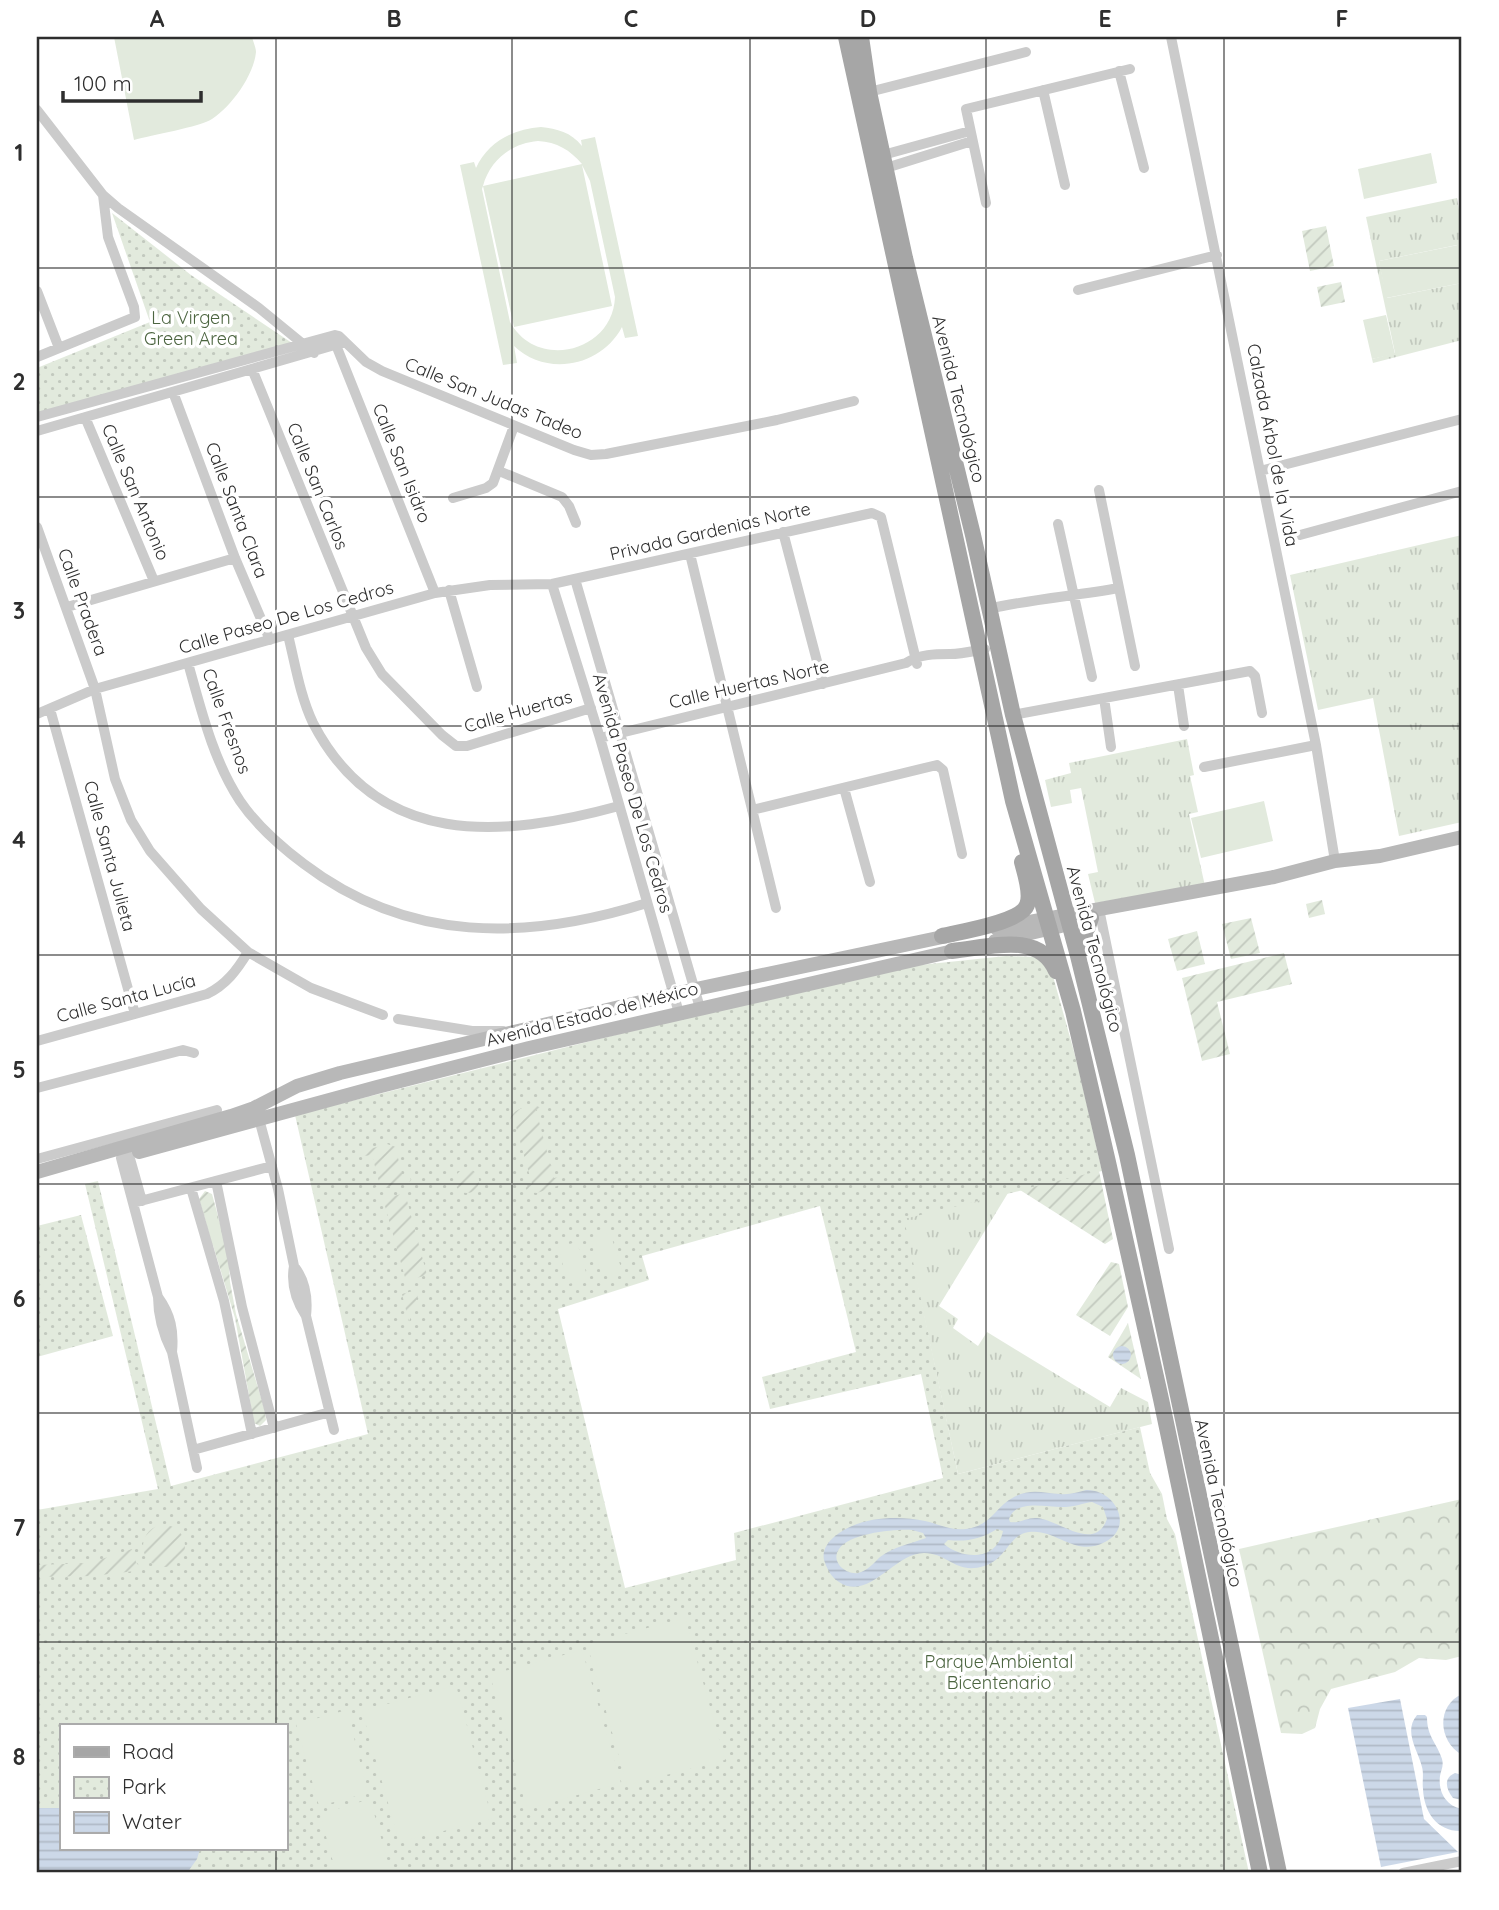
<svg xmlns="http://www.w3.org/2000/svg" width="1499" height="1910" font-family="Quicksand,sans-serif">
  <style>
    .grass { fill: url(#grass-tufts) }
    .forest { fill: url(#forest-crowns) }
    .park { fill: url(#park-dots); fill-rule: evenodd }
    .garden { fill: url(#garden-furrows) }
    .pitch { fill: #e2eadd; fill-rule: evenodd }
    .water { fill: url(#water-rules); fill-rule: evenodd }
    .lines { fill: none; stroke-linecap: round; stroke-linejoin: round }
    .street { stroke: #cbcbcb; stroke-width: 10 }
    .secondary { stroke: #b8b8b8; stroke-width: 14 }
    .primary { stroke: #a6a6a6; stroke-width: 16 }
    .grid { fill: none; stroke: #2e2e2e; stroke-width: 2; stroke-opacity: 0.55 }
    .labels { text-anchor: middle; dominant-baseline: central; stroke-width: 7; stroke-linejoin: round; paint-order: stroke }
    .park-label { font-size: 18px; fill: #4c6540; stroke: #fff }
    .street-label { font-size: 18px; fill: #2e2e2e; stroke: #fff }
    .neatline { fill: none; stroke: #2e2e2e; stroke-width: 2.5 }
    .grid-label { font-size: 23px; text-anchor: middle; font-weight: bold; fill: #2e2e2e }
  </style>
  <defs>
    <pattern id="grass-tufts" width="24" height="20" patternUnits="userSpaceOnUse" patternTransform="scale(1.75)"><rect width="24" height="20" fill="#e2eadd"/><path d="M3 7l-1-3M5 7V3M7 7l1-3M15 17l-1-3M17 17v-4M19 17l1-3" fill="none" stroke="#c2c9be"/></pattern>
    <pattern id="forest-crowns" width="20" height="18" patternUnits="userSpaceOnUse" patternTransform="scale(1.75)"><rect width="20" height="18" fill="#e2eadd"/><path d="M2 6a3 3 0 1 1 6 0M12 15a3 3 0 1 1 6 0" fill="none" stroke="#c2c9be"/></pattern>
    <pattern id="park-dots" width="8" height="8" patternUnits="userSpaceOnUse" patternTransform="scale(1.75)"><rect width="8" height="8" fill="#e2eadd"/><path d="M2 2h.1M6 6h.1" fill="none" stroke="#c2c9be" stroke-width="1.8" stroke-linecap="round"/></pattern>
    <pattern id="garden-furrows" width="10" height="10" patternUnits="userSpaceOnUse" patternTransform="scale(1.75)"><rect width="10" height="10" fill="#e2eadd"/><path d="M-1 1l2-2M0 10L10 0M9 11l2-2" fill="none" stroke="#c2c9be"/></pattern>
    <pattern id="water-rules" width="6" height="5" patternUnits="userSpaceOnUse" patternTransform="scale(1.75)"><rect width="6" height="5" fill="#ccd8e8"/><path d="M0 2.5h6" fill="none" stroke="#b0bac7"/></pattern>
  </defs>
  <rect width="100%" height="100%" fill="#fff"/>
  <path class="grass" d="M 1457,198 L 1462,227 L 1462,269 L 1457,245 L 1379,261 L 1387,298 L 1462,283 L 1462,340 L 1373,363 L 1372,359 L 1395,353 L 1366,217 Z
    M 1462,535 L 1462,822 L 1399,836 L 1373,698 L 1318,710 L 1290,575 Z
    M 1187,739 L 1194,775 L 1190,776 L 1198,812 L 1189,814 L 1205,886 L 1095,903 L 1088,874 L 1098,872 L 1081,788 L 1070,790 L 1072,803 L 1051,807 L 1045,780 L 1071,773 L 1069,763 Z
    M 1008,1193 L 939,1306 L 958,1319 L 953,1328 L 978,1346 L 987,1332 L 1110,1407 L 1121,1388 L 1148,1402 L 1152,1424 L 958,1474 L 903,1218 Z"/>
  <path class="forest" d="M 1462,1499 L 1462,1656 L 1446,1660 L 1419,1658 L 1395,1672 L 1331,1689 L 1320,1709 L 1315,1728 L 1302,1734 L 1281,1733 L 1239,1549 Z"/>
  <path class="park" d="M 112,213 L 191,275 L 292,343 L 37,416 L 37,368 L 150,322 Z
    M 1006,956 L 1035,957 L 1051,969 L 1078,1066 L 1102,1171 L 904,1219 L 958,1474 L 1140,1427 L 1150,1473 L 1162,1494 L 1167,1519 L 1175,1534 L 1249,1873 L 37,1873 L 37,1510 L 158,1489 L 85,1184 L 98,1181 L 171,1486 L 368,1434 L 295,1115 L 715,1010 L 920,965 ZM 820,1206 L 856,1352 L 762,1377 L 770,1409 L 921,1374 L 943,1478 L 734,1533 L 736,1560 L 625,1588 L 558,1309 L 649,1280 L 642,1256 ZM 61,1726 L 285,1726 L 285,1849 L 61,1849 Z
    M 81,1215 L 113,1336 L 37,1357 L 37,1226 Z"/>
  <path class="garden" d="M 1326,226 L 1334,266 L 1310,271 L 1302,231 Z
    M 1341,282 L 1345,302 L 1321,307 L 1317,287 Z
    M 1322,900 L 1325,914 L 1309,918 L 1306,904 Z
    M 1251,918 L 1260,953 L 1231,959 L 1222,924 Z
    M 1197,931 L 1205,964 L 1177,971 L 1168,939 Z
    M 1284,953 L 1292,984 L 1217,1002 L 1230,1054 L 1202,1061 L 1182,978 Z
    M 535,1105 L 541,1108 L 536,1110 L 554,1178 L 559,1177 L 562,1181 L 560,1185 L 537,1193 L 528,1192 L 525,1187 L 532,1184 L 515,1123 L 509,1124 C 511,1110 522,1107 535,1105 Z
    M 387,1144 L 402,1149 L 403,1151 L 397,1154 L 403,1177 L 410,1176 L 411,1181 L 374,1191 L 374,1188 L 380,1186 L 372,1155 L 364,1156 L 363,1151 Z
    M455 1181a12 12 0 1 1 24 0a12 12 0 1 1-24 0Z
    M 1099,1171 L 1113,1239 L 1105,1244 L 1020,1190 Z
    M 205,1191 L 212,1194 L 228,1252 L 230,1282 L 236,1314 L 265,1411 L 266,1420 L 260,1426 L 254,1423 L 235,1318 L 199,1199 Z
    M 405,1193 L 427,1275 L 406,1281 L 383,1199 Z
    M 1111,1262 L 1119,1264 L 1128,1307 L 1110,1336 L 1076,1315 Z
    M 420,1289 L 409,1322 L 402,1294 Z
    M 1128,1323 L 1141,1379 L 1108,1357 Z
    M143 1546a21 21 0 1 1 42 0a21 21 0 1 1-42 0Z
    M 132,1549 L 136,1562 L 141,1569 L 135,1571 L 92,1576 L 37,1577 L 37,1565 L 90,1563 Z"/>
  <path class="pitch" d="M 114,37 L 252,37 C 253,41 256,48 256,52 C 254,75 231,107 212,119 C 200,127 151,135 134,140 Z
    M 541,127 C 557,129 571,132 582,146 L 581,140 L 595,137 L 638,336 L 625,338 L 622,327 C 601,367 546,377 514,346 L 517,363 L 503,365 L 460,165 L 474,162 L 476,168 C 488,142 513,129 541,127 ZM 538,141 C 557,142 570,150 582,164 L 483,186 C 490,160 512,143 538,141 ZM 582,165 L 590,181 L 615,297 C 613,352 537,371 510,322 L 482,189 L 483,186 L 514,327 L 612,306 Z
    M 1431,153 L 1437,183 L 1364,199 L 1358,169 Z
    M 1458,245 L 1462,269 L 1462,283 L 1386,298 L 1379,261 Z
    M 1386,315 L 1395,354 L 1372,359 L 1363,320 Z
    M 1264,801 L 1273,841 L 1201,858 L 1191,818 Z
    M 215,1210 L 224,1241 L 212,1245 L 204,1213 Z
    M 610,1232 L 622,1271 L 602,1276 L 590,1238 Z
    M 577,1242 L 588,1279 L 568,1284 L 558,1247 Z
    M 685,1618 L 725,1760 L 627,1785 L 587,1644 Z
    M 582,1650 L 621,1783 L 527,1809 L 490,1675 Z
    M 456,1685 L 492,1819 L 399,1842 L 362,1711 Z
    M 347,1710 L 368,1793 L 319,1806 L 296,1724 Z
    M 370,1799 L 391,1873 L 336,1873 L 320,1814 Z"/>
  <path class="water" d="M1113 1355a9 9 0 1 1 18 0a9 9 0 1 1-18 0Z
    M 1086,1490 C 1115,1489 1135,1527 1105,1542 C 1075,1558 1056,1528 1029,1532 C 1009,1534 1007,1559 984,1566 C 956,1575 948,1553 924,1553 C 894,1553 869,1602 839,1582 C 831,1577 827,1569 824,1560 C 822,1551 827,1543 834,1537 C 857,1517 896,1515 925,1521 C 938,1524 953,1531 966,1529 C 991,1526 995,1507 1014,1497 C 1030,1488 1044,1493 1060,1494 C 1070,1495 1078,1492 1086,1490 ZM 1092,1502 L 1103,1507 L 1107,1519 C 1095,1553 1059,1520 1037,1518 C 1027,1517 1019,1524 1010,1522 L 1009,1519 C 1016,1498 1048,1508 1065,1507 C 1074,1507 1083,1503 1092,1502 ZM 997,1529 L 1003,1531 C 997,1561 963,1560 944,1544 L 948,1540 C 967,1542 981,1539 997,1529 ZM 912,1530 L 923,1533 L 926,1538 C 910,1544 895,1546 880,1557 C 874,1563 867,1571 858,1573 C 846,1575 830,1562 839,1549 C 850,1533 895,1529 912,1530 Z
    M 1462,1694 L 1462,1755 C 1438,1741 1436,1706 1462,1694 Z
    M 1400,1699 L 1424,1819 L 1458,1852 L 1381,1867 L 1348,1708 Z
    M 1417,1715 L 1425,1715 L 1427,1717 C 1427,1737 1437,1743 1442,1759 C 1444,1766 1441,1770 1440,1776 C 1438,1792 1446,1806 1462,1809 L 1462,1831 C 1437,1832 1424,1812 1423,1789 C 1422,1782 1424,1774 1422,1767 C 1418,1750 1403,1732 1417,1715 Z
    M 1455,1773 L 1462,1775 L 1462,1800 L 1453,1798 C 1446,1789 1443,1778 1455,1773 Z
    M 37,1808 L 61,1808 L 61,1849 L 200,1849 L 197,1859 L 187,1873 L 37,1873 Z"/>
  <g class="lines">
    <path class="street" d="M 1171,37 L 1316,745 L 1335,861
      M 1119,71 L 1144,168
      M 1043,90 L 1065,185
      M 869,92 L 1026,52
      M 37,110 L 103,195 L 118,208 L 259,308 L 314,353
      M 883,155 L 970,131
      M 886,168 L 972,141
      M 986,203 L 966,109 L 1130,69
      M 1078,290 L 1217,255
      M 37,291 L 59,348
      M 336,345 L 435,593
      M 37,357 L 135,317 L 134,307 L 108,237 L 103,195
      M 252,369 L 366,648 L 382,674 L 442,735 L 456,746 L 467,746 L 591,708
      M 173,392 L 235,558 L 270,640
      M 37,417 L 335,335 L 339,336 L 366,362 L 382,371 L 574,450 L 591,455 L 606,454 L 777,420 L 854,401
      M 85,417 L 154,581
      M 37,431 L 345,342
      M 499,471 L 562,497 L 569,506 L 576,523
      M 1260,471 L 1462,419
      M 1099,490 L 1135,666
      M 453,498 L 486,488 L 493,483 L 514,426
      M 1058,524 L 1092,677
      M 37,527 L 95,689 L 115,779 L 131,820 L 150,851 L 201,909 L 248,952 L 311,988 L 383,1015
      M 783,532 L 823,684
      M 1300,535 L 1462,491
      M 690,554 L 776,908
      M 575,579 L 700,1008
      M 552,584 L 600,738 L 679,1013
      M 449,590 L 477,687
      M 67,607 L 235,558
      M 988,609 C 1031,599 1075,596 1119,588
      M 288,635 C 295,663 300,696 313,723 C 378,849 502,838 619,806
      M 188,663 C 201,709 213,760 240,801 C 257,826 280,846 304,864 C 408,943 526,941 647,903
      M 1178,685 L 1184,726
      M 1104,698 L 1111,747
      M 50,709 L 135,1014
      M 37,714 L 95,689 L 435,593 L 490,585 L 552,584 L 872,513 L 881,517 L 917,664
      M 1013,715 L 1250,671 L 1255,676 L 1262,713
      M 600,738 L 906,663 C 920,654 935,654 950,654 C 961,654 974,651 985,649
      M 1204,767 L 1316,745
      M 844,788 L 870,882
      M 752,810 L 937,765 L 943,770 L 962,854
      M 1099,909 L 1169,1249
      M 398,1019 L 472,1031 L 503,1031
      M 37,1041 L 207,994 C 226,985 237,970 248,952
      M 37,1088 L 183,1050 L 194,1053
      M 259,1119 L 278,1189 L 294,1266 C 291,1283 296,1301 306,1316
      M 129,1155 L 142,1201
      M 121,1158 L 158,1297 C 158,1318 163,1334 172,1352
      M 37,1159 L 217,1110
      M 216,1181 L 242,1307 L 274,1428
      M 191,1188 L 224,1301 L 252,1434
      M 133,1203 L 272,1166
      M 294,1266 C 305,1280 308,1298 306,1316 L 334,1430
      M 158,1297 C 171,1315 174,1331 172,1352 L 197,1468
      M 193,1450 L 330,1412
      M 1403,1873 L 1462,1861"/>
    <path class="secondary" d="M 996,928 L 1274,877 L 1335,861 L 1380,856 L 1462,837
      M 995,941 L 1061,926
      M 139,1152 L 377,1087 L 529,1048 L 962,949
      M 37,1172 L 231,1116 L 254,1108 L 297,1086 L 340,1073 L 696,989 L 952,935"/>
    <path class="primary" d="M 846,37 L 1013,801 L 1073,1011 L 1108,1162 L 1161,1399 L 1260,1873
      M 861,37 L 869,92 L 905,258 L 973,535 L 1013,715 L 1078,956 L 1127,1155 L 1279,1873
      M 942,936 C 960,932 1021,922 1027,905 C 1032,894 1025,874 1022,862
      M 952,951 C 987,948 1039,930 1056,971
      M 1078,956 L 1091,918"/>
  </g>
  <path class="grid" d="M 276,37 L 276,1726M 512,37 L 512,1873M 750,37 L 750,1873M 986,37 L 986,1873M 1224,37 L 1224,1873M 37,268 L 1462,268M 37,497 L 1462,497M 37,726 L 1462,726M 37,955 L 1462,955M 37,1184 L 1462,1184M 37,1413 L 1462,1413M 37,1642 L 1462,1642M 276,1849 L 276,1873"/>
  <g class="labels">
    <g class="park-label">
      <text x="191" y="317">La Virgen<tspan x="191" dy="21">Green Area</tspan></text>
      <text x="999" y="1661">Parque Ambiental<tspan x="999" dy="21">Bicentenario</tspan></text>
    </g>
    <g class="street-label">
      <text transform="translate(494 398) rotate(22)">Calle San Judas Tadeo</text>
      <text transform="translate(959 399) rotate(76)">Avenida Tecnológico</text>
      <text transform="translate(1273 445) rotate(79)">Calzada Árbol de la Vida</text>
      <text transform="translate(402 463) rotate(68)">Calle San Isidro</text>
      <text transform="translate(318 486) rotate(68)">Calle San Carlos</text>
      <text transform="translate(136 492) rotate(67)">Calle San Antonio</text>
      <text transform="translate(237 510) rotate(69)">Calle Santa Clara</text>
      <text transform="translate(710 531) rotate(-13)">Privada Gardenias Norte</text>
      <text transform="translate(83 602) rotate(70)">Calle Pradera</text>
      <text transform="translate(286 617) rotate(-16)">Calle Paseo De Los Cedros</text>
      <text transform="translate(749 684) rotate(-13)">Calle Huertas Norte</text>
      <text transform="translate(518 711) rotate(-16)">Calle Huertas</text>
      <text transform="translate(227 721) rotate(70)">Calle Fresnos</text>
      <text transform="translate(633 793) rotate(74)">Avenida Paseo De Los Cedros</text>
      <text transform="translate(110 856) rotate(75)">Calle Santa Julieta</text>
      <text transform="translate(1095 949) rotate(75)">Avenida Tecnológico</text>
      <text transform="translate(126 998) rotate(-15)">Calle Santa Lucía</text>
      <text transform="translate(592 1014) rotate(-14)">Avenida Estado de México</text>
      <text transform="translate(1219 1503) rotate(78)">Avenida Tecnológico</text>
    </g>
  </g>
  <rect width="1499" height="1910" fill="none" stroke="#ffffff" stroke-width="77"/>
  <rect x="60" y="1724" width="228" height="126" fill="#ffffff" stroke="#ababab" stroke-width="2"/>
  <rect x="74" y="1747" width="35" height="10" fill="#a6a6a6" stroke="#ababab" stroke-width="2"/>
  <text x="122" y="1759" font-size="21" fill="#2e2e2e">Road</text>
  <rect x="74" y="1777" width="35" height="21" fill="url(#park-dots)" stroke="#ababab" stroke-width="2"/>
  <text x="122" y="1794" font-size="21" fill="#2e2e2e">Park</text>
  <rect x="74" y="1812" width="35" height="21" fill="url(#water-rules)" stroke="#ababab" stroke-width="2"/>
  <text x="122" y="1829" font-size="21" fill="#2e2e2e">Water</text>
  <path d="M63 91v10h138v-10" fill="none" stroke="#2e2e2e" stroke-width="3.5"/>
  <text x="74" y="91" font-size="21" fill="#2e2e2e" stroke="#ffffff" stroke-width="5" paint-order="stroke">100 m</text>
  <rect x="38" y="38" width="1422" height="1833" class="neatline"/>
  <g class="grid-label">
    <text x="157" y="27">A</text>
    <text x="394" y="27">B</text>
    <text x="631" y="27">C</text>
    <text x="868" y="27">D</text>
    <text x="1105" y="27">E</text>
    <text x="1342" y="27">F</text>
    <text x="19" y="161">1</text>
    <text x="19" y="390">2</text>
    <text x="19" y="619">3</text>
    <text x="19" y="848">4</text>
    <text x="19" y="1078">5</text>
    <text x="19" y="1307">6</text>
    <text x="19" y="1536">7</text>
    <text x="19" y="1765">8</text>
  </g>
</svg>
